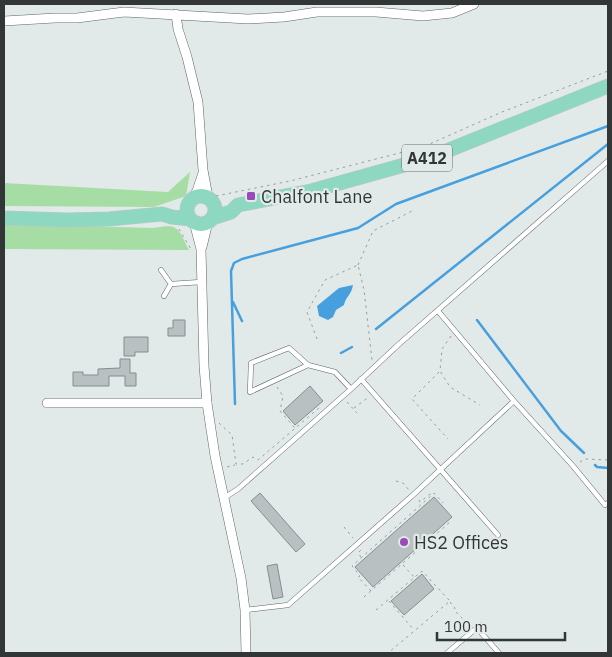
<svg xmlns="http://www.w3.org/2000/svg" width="612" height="657" font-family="'IBM Plex Sans',sans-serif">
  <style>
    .green { fill: #a6dda5 }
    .water { fill: #47a0dd }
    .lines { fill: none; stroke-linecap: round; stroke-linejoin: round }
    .stream { stroke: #47a0dd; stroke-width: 2.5 }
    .building { fill: #b8c0c2; stroke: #858d8f }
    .lane-casing { stroke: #5e6665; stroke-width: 5.5 }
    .street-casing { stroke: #5e6665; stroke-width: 10 }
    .primary-casing { stroke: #c6c7c7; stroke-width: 15 }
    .path { stroke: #979e9d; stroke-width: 1; stroke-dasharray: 2.5 4; stroke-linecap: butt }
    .lane { stroke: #fff; stroke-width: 4.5 }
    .street { stroke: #fff; stroke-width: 9 }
    .primary { stroke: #8ed7c0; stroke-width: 14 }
    .poi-dot { fill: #994bbb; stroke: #e1eae9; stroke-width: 2 }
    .labels { text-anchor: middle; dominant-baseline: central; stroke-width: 4.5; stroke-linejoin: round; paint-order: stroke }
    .shield { fill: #e1eae9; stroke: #676c6c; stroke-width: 1 }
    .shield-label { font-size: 16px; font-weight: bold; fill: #333636 }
    .poi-label { font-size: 18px; fill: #333636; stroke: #e1eae9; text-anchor: start }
  </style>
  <rect width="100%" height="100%" fill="#e1eae9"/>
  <path class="green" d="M 190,172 L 186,196 L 154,207 L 4,206 L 4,183 L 168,192 Z
    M 4,224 L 154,228 C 180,223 178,229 189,250 L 4,249 Z"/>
  <path class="water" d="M 353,285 C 351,296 346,296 344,305 L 336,310 L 333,317 L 328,320 L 319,316 L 317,306 L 339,288 Z"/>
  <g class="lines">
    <path class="stream" d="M 233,302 L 242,321
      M 477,320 L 561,431 L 584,453
      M 376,329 L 608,144
      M 341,353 L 352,347
      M 235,404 L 231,271 L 234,263 L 242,259 L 358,228 L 396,204 L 608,126
      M 595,465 L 597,467 L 608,468"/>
  </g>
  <path class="building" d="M 173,320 L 185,320 L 185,336 L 168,336 L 168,328 L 173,328 Z
    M 124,337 L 148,337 L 148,352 L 135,352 L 135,356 L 124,356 Z
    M 120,359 L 130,359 L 130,373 L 136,373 L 136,386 L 125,386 L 125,376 L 109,376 L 109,386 L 73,386 L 73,372 L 83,372 L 83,375 L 98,375 L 98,369 L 120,368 Z
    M 310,386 L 323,401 L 295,425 L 283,411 Z
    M 260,493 L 305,544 L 296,552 L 251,501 Z
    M 434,497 L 452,517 L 373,587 L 355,567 Z
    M 277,564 L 283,597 L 273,599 L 267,566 Z
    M 422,574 L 434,589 L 404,615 L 391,601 Z"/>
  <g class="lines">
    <g class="lane-casing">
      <path id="lane" d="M 161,270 L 171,284
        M 171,284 L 201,282
        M 164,296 L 171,284
        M 438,311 L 514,401 L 573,466 L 605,505 L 608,503
        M 308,365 L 289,348 L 251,363 L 250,392 L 308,365 L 335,372 L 351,389
        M 361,379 L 498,535
        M 224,498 L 238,489 L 281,451 L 351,389 L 398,345 L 608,161
        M 245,610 L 288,605 L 413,495 L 514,401
        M 477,628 L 499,653
        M 447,653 L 480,625"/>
    </g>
    <g class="street-casing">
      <path id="street" d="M 176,14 L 178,29 L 187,57 L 198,102 L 203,170 L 208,197
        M 4,21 L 55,18 L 77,18 L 124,12 L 248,19 L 284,17 L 317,12 L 376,12 L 423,16 L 452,13 L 474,4
        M 192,199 L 197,191 L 203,173
        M 194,222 L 201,249 L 204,366 L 207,403 L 215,456 L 241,578 L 245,610 L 246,653
        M 202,247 L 208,222
        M 47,403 L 207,403"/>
    </g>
    <g class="primary-casing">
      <path id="primary" d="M187 210a14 14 0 1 1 28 0a14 14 0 1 1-28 0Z
        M 4,218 L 67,220 L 109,219 L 162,214 L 172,217 L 190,219
        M 212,218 L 231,212 L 238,205 L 311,191 L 429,158 L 608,86"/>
    </g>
    <path class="path" d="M 216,196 L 290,181 L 423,147 L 502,112 L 608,71
      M 179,229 L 192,251
      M 358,265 L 373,231 L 414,210
      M 451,336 L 442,349 L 440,371 L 450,387 L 480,405
      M 317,339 L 307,312 L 325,280 L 358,265 L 364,290 L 372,360
      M 439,372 L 412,399 L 448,439
      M 277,387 L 283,396 L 280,411 L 295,428
      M 347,402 L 357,413
      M 354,408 L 369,397
      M 219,423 L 232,435 L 236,464 L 243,464 L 253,457 L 258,460 L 320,407
      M 580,462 L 585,459 L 608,460
      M 227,467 L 235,465
      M 396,481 L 403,483 L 409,490
      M 419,500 L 420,502 L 430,494 L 432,495 L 434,493 L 443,503
      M 344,527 L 353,538
      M 361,557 L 358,553 L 362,549
      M 403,565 L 414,577
      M 371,591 L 358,577 L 360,576 L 352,566 L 432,495
      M 364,597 L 450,522
      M 389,601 L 414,630
      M 450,602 L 455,608 L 454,610 L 470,626
      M 376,610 L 422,571 L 450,601 L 388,653"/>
    <use href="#lane" class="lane"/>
    <use href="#street" class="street"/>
    <use href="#primary" class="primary"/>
  </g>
  <g class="poi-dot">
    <rect x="246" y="191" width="10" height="10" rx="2.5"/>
    <circle cx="404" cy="542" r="5"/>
  </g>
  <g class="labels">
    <rect class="shield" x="402" y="144.5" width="50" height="27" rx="4"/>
    <g class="shield-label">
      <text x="427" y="158">A412</text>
    </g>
    <g class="poi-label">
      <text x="261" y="196">Chalfont Lane</text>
      <text x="414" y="542">HS2 Offices</text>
    </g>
  </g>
  <rect width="612" height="657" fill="none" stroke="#333636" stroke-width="10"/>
  <path d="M437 632v8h128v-8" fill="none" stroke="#333636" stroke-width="2.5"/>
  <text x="444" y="632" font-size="15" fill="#333636" stroke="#e1eae9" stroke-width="4" paint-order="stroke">100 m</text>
</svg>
